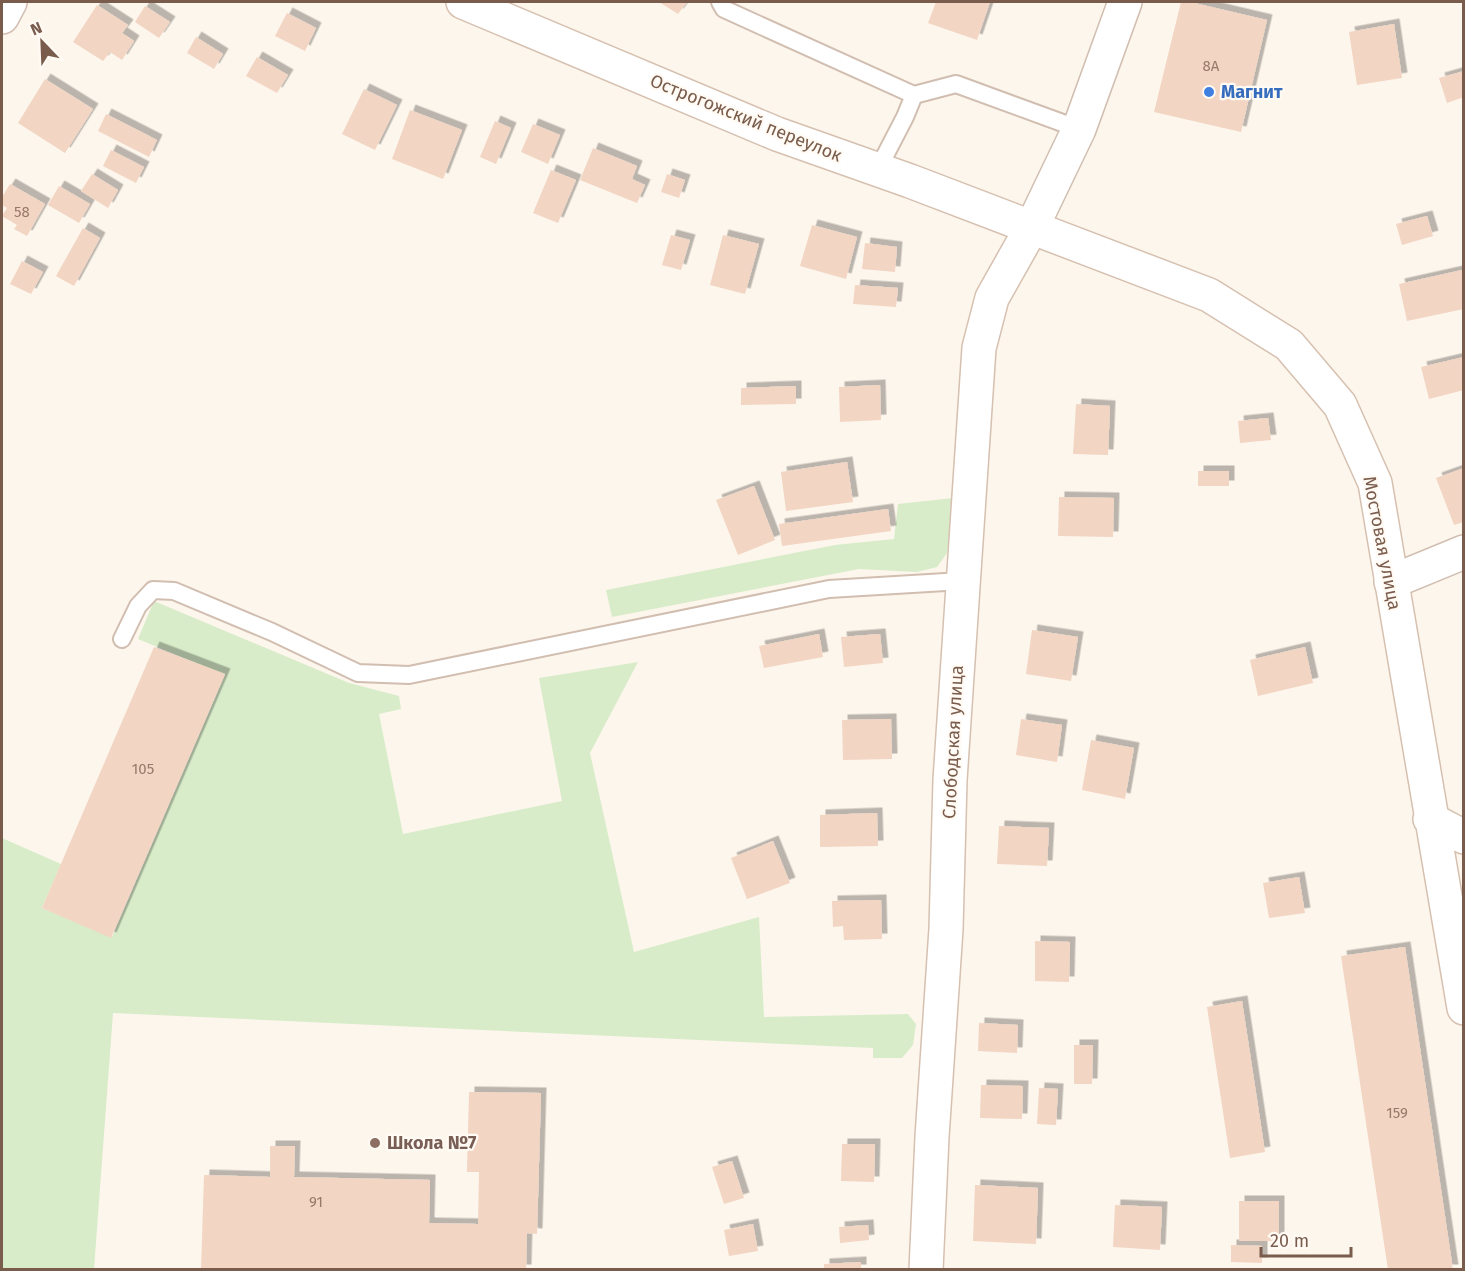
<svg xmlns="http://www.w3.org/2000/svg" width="1465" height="1271" font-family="'Fira Sans',sans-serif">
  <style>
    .green { fill: #d8ecc9 }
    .building { fill: #f3d5c3; filter: url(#shadow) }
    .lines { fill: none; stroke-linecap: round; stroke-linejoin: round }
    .lane-casing { stroke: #d1beb0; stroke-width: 20 }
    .street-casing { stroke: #d1beb0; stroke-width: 36 }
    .secondary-casing { stroke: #d6c0b0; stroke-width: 36 }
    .lane { stroke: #fff; stroke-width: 16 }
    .street { stroke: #fff; stroke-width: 33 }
    .secondary { stroke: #fff; stroke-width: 33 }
    .shop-dot { fill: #3f7fe0; stroke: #fffaf3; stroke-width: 2 }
    .education-dot { fill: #8d6e63; stroke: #fffaf3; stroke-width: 2 }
    .labels { text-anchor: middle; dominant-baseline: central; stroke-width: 4.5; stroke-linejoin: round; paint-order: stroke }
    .number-label { font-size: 15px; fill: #987a6a }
    .shop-label { font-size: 18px; font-weight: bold; fill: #366cbe; stroke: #fffaf3; text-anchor: start }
    .street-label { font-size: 18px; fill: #7a5c4d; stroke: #fffaf3 }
    .education-label { font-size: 18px; font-weight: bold; fill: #785e54; stroke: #fffaf3; text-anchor: start }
  </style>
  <defs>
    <filter id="shadow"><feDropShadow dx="5.5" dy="-5.5" stdDeviation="0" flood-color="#0004"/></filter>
  </defs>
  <rect width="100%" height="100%" fill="#fdf6ec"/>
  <path class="green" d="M 953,498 L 947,553 L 937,567 L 917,572 L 859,569 L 612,617 L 606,590 L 835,545 L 894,539 L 898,504 Z
    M 154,601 L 349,683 L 399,696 L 401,709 L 379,714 L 403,834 L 562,801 L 539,678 L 638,662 L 590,753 L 634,952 L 759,917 L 764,1017 L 908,1014 L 916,1024 L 913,1045 L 902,1058 L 873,1058 L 873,1048 L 113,1013 L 94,1269 L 2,1269 L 2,838 L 61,864 L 42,908 L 112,937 L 225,675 L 138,639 Z"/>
  <path class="building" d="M 659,2 L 687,2 L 678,14 Z
    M 936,2 L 990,2 L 977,40 L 928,23 Z
    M 1181,2 L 1190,2 L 1267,20 L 1241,132 L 1154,112 Z
    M 97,5 L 128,25 L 122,33 L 134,41 L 122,60 L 110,52 L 103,61 L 73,42 Z
    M 145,6 L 170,22 L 159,38 L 135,22 Z
    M 287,13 L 316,28 L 305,51 L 275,36 Z
    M 1394,24 L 1402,78 L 1357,85 L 1349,32 Z
    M 196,37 L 223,54 L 214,69 L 187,53 Z
    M 257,57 L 288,75 L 277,93 L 246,76 Z
    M 1464,71 L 1464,97 L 1447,103 L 1439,78 Z
    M 45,79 L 93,109 L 65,153 L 18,123 Z
    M 364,89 L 397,105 L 375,150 L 342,134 Z
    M 410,110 L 462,130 L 443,179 L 392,159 Z
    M 106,114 L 157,140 L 149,157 L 98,131 Z
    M 495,121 L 511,128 L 496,164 L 480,157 Z
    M 533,124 L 560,135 L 548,164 L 521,152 Z
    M 593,148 L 637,166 L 632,179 L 645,185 L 637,203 L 580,180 Z
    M 111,150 L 144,167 L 136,183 L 103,166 Z
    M 551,170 L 576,180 L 558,223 L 533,213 Z
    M 92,174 L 118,190 L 108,208 L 81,191 Z
    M 667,174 L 685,180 L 679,198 L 661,192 Z
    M 10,184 L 45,204 L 27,236 L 14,229 L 17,225 L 2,216 L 7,208 L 2,205 L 2,197 Z
    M 59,186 L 90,204 L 79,223 L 48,205 Z
    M 1427,216 L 1433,236 L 1402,245 L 1396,224 Z
    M 812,225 L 857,237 L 846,279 L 800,266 Z
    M 83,228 L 100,238 L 74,286 L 56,276 Z
    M 671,235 L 690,240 L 681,270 L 662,265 Z
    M 723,235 L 759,244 L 745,294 L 710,285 Z
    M 865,243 L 897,247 L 895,272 L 862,269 Z
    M 22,261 L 43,272 L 31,294 L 10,284 Z
    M 1462,270 L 1464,309 L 1407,321 L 1399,284 Z
    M 855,285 L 898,288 L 896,307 L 853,304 Z
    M 1464,357 L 1464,390 L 1429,399 L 1421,367 Z
    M 880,385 L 881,420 L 840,422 L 839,387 Z
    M 796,386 L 796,404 L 741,405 L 741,388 Z
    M 1076,404 L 1110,406 L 1108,455 L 1073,454 Z
    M 1268,418 L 1271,440 L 1240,443 L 1238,421 Z
    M 847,462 L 853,502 L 786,511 L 781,472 Z
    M 1464,468 L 1464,522 L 1454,525 L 1436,478 Z
    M 1198,471 L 1229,471 L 1229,486 L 1198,486 Z
    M 754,486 L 775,540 L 738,555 L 716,500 Z
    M 1059,497 L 1114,498 L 1113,537 L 1058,536 Z
    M 888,509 L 891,531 L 782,546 L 779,524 Z
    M 1032,630 L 1078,637 L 1071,681 L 1026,674 Z
    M 819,634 L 823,657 L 764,668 L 759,646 Z
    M 880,634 L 883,663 L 844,667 L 841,637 Z
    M 154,647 L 225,674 L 111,938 L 42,908 Z
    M 1305,647 L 1313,683 L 1258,696 L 1250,660 Z
    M 891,719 L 892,759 L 843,760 L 842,720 Z
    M 1021,719 L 1062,725 L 1057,762 L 1016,755 Z
    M 1091,740 L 1134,748 L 1125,799 L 1082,790 Z
    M 877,813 L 878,846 L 820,847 L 820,815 Z
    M 999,826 L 1049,828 L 1047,866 L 997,864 Z
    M 773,841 L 790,883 L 747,899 L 731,858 Z
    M 1299,877 L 1305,913 L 1269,918 L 1263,883 Z
    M 881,900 L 882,939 L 844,940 L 843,926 L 833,927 L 832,901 Z
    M 1035,941 L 1070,942 L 1069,982 L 1035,981 Z
    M 1405,947 L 1453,1270 L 1388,1270 L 1341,956 Z
    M 1242,1001 L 1265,1152 L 1230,1158 L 1207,1007 Z
    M 979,1023 L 1018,1025 L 1017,1053 L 978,1051 Z
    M 1074,1045 L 1093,1045 L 1092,1084 L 1074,1084 Z
    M 981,1085 L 1023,1086 L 1022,1119 L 980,1118 Z
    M 1039,1088 L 1058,1089 L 1056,1125 L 1037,1124 Z
    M 469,1092 L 541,1093 L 537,1234 L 527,1233 L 526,1270 L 201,1270 L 204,1175 L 270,1177 L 270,1146 L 295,1146 L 294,1177 L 430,1180 L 429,1223 L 478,1224 L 479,1172 L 467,1172 Z
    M 842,1144 L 875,1144 L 874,1182 L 841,1181 Z
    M 732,1161 L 744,1198 L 724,1204 L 712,1167 Z
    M 975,1185 L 1038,1188 L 1036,1244 L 973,1241 Z
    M 1239,1201 L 1279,1201 L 1279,1241 L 1239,1241 Z
    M 1115,1205 L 1162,1207 L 1160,1250 L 1113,1247 Z
    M 753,1224 L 758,1251 L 729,1256 L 724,1230 Z
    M 868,1225 L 869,1240 L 840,1243 L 839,1227 Z
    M 1231,1245 L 1262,1246 L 1262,1263 L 1231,1262 Z
    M 861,1262 L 861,1270 L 824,1270 L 824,1264 Z"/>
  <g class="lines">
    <g class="lane-casing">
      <path id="lane" d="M 720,2 L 724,9 L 914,95 L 956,84 L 1079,129
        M 878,169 L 905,117 L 914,95
        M 122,639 L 138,606 L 153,590 L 174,591 L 272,632 L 358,673 L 409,675 L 829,589 L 962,581"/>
    </g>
    <g class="street-casing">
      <path id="street" d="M 2,17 L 10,2
        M 1032,227 L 1079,129 L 1125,2
        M 1391,582 L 1464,552"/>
    </g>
    <g class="secondary-casing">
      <path id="secondary" d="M 463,2 L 777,134 L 910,181 L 1209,295 L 1289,345 L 1340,405 L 1375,483 L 1464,1008
        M 1430,819 L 1464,837
        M 926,1270 L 932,1137 L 946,929 L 950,780 L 979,348 L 992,298 L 1032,227"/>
    </g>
    <use href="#lane" class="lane"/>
    <use href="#street" class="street"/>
    <use href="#secondary" class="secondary"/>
  </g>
  <circle class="shop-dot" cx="1209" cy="92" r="6"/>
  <circle class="education-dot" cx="375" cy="1143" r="6"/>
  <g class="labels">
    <g class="number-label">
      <text x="1211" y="66">8А</text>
      <text x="22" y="212">58</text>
      <text x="143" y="769">105</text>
      <text x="1397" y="1113">159</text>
      <text x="316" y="1202">91</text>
    </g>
    <g class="shop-label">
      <text x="1221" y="92">Магнит</text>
    </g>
    <g class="street-label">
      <text transform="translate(746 118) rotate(22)">Острогожский переулок</text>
      <text transform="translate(1382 543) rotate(79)">Мостовая улица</text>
      <text transform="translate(953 742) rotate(-87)">Слободская улица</text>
    </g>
    <g class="education-label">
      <text x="387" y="1143">Школа №7</text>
    </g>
  </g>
  <rect width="1465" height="1271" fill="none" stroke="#7a5c4d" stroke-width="6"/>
  <g transform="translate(42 42) rotate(337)" stroke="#fffaf3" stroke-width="4.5" paint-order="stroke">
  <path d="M0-4.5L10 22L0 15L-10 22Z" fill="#7a5c4d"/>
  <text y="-9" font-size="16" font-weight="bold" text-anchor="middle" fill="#7a5c4d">N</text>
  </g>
  <path d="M1261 1247v9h90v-9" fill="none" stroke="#7a5c4d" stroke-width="3"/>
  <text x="1270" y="1247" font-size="18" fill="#7a5c4d" stroke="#fffaf3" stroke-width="4.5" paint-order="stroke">20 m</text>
</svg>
